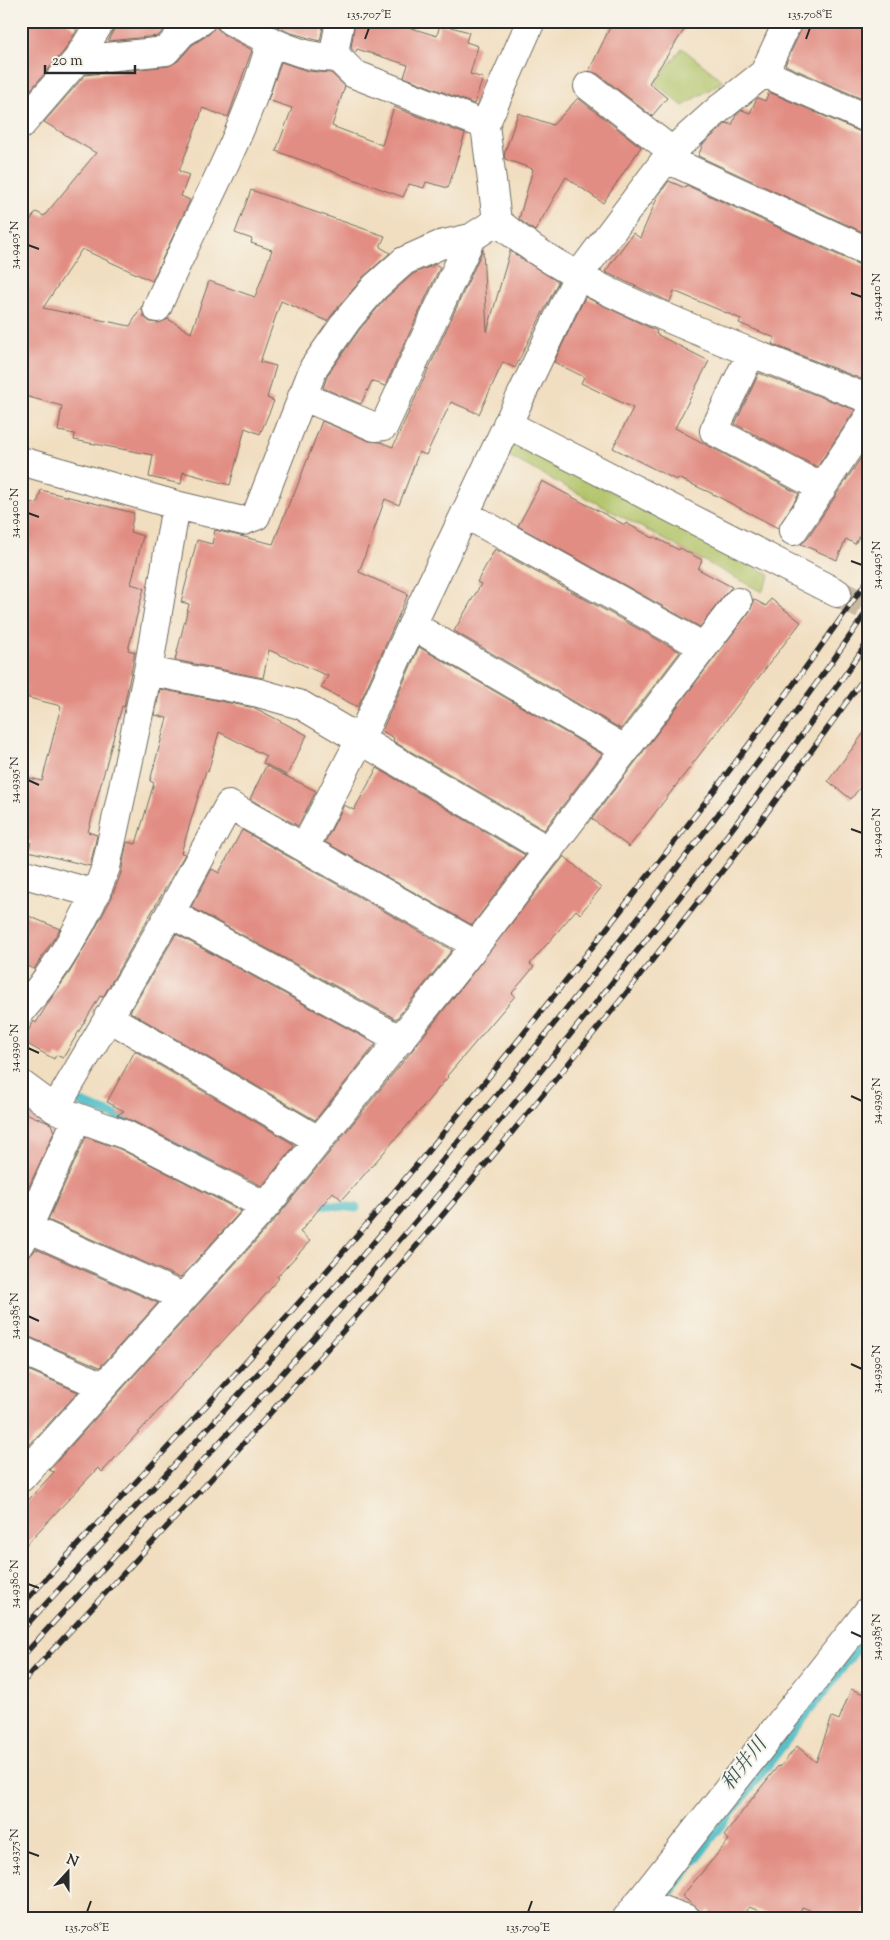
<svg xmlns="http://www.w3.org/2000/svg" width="890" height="1940" font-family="'Sorts Mill Goudy','Noto Serif JP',serif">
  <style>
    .green { fill: #afc265; stroke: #6d7648 }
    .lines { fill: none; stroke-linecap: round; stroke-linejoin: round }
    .stream { stroke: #4fbdc6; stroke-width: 9 }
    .building { fill: #e28d83 }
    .street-tunnel { stroke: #c9baa2; stroke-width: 28; stroke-dasharray: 28 14; stroke-linecap: butt }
    .street-casing { stroke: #706a5f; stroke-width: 30 }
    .street { stroke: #fff; stroke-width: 28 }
    .rail-casing { stroke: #2b2b2b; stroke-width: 5.5 }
    .rail { stroke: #f7f3e8; stroke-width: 4; stroke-dasharray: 11; stroke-linecap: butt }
    .ticks { fill: none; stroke: #2b2b2b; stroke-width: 2 }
    .labels { text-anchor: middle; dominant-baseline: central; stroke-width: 4; stroke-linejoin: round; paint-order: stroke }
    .water-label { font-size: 20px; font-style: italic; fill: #36575a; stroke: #f7f3e8 }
    .neatline { fill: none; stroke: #2b2b2b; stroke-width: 2 }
    .ticks-label { font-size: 12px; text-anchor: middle; fill: #2b2b2b }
  </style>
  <rect width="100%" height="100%" fill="#f7f3e8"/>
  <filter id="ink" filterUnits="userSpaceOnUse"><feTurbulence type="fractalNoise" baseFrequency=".02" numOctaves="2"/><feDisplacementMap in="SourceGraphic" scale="10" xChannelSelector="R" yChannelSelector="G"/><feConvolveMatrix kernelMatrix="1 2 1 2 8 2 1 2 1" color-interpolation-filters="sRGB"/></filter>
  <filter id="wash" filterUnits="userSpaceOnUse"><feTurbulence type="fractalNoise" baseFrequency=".0096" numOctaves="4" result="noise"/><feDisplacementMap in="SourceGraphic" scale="20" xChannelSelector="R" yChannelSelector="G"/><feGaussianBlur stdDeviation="1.12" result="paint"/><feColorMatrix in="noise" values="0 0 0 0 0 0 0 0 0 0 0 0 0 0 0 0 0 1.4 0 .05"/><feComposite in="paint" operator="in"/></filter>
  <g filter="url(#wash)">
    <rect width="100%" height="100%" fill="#f1dec0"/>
    <path class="green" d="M 682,48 L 723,81 L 683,106 L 655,83 Z
      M 510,439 L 770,575 L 762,592 L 503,453 Z"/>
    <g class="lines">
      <path class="stream" d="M 66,1097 L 126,1120 L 160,1136 L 224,1170
        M 279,1195 L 291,1200 L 356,1208
        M 659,1907 L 869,1633"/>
    </g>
    <g id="blocks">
      <path class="building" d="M 31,21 L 65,21 L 77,30 L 64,51 L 21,101 L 21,34 Z
        M 118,21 L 172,21 L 158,36 L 108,41 Z
        M 275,21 L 324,21 L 320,41 L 288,32 L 274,25 Z
        M 355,21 L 389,21 L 437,36 L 440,24 L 469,32 L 466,42 L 478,46 L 470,74 L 483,78 L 474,104 L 404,77 L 408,65 L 357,49 L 355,53 L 351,48 Z
        M 613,21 L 690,21 L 649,83 L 667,98 L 652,116 L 598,74 L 589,71 Z
        M 803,21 L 869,21 L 869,102 L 785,65 L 802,28 Z
        M 215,26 L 224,35 L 252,50 L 228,117 L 202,108 L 200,117 L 179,171 L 189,175 L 181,196 L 190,200 L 152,281 L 82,249 L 43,308 L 130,326 L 142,306 L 144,317 L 150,322 L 159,323 L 168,319 L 191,333 L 209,281 L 255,297 L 272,250 L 251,243 L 252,239 L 235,233 L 251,190 L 385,236 L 380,247 L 390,253 L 363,277 L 327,321 L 281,301 L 260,362 L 276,366 L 267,398 L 274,401 L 260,434 L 245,428 L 230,485 L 183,472 L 181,484 L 149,477 L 153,455 L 74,440 L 75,434 L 58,431 L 62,406 L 21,395 L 21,233 L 36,212 L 44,216 L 96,153 L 44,122 L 85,75 L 168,66 L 178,61 L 192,45 L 209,34 Z
        M 281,62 L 308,71 L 331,73 L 345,86 L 332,126 L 382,145 L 394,107 L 465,134 L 448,188 L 426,182 L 424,188 L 409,184 L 403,197 L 276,151 L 292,108 L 268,100 Z
        M 769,92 L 863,133 L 869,134 L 869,235 L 698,156 L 703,144 L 727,123 L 732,125 L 736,115 L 742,110 L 750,113 L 756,100 L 758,98 L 765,101 Z
        M 578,98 L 641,147 L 603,203 L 566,177 L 535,231 L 519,219 L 533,169 L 505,159 L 504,155 L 518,113 L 553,125 Z
        M 669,181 L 685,188 L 686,185 L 862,266 L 869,267 L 869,382 L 772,344 L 775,338 L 739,323 L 741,319 L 674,291 L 670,302 L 605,272 L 633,233 L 640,238 L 658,196 Z
        M 483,249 L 487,332 L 510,251 L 558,282 L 515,368 L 503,362 L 479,414 L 451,402 L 426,455 L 419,452 L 399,505 L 385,499 L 359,572 L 408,594 L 358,707 L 321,688 L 328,676 L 269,650 L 263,678 L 175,660 L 189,604 L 181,602 L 197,540 L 212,544 L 215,530 L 273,544 L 292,496 L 293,497 L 322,421 L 369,441 L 380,442 L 393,447 Z
        M 435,264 L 440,267 L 385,386 L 372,381 L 361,404 L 323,388 L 328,374 L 360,329 L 386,298 L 413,274 L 429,267 L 430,268 Z
        M 585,297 L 657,331 L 656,334 L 709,361 L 675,428 L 799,494 L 778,528 L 711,493 L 678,478 L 676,480 L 613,448 L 633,408 L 581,383 L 584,377 L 554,362 Z
        M 759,373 L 855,410 L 817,467 L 735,424 Z
        M 869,446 L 869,519 L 855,544 L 846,539 L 837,560 L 801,544 L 806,540 Z
        M 542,481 L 625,525 L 626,523 L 653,538 L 654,537 L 679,550 L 680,548 L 702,560 L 698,569 L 732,587 L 726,593 L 700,627 L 518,526 Z
        M 41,490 L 134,513 L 130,532 L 143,536 L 131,584 L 144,588 L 128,650 L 135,652 L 124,707 L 122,706 L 88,832 L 97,835 L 90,866 L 28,851 L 31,842 L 21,839 L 21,776 L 42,781 L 61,706 L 21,696 L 21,500 L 37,504 Z
        M 495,549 L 680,652 L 621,729 L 454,631 L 481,584 L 477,582 Z
        M 753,599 L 766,606 L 771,599 L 801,622 L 629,847 L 592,819 L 750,611 L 753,604 Z
        M 419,647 L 602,754 L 544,830 L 393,741 L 394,738 L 382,731 Z
        M 160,689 L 255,708 L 307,735 L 287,775 L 263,763 L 266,756 L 219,732 L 208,772 L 206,771 L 181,853 L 185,854 L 103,997 L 100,996 L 63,1058 L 56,1055 L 54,1059 L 22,1041 L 34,1021 L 36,1023 L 48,1003 L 71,970 L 94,931 L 111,899 L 121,873 L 127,842 L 136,844 L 154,783 L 150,781 L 167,718 L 155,715 Z
        M 869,726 L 869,776 L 851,799 L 828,781 Z
        M 266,766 L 316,791 L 298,826 L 250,799 Z
        M 377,768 L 525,855 L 472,925 L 325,842 L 344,805 L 354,810 Z
        M 242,830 L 452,950 L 396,1019 L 191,907 L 212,869 L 219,873 Z
        M 564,856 L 601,888 L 580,914 L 576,910 L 530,964 L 534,967 L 512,993 L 515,996 L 447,1076 L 448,1077 L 406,1127 L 342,1200 L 333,1192 L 300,1232 L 310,1241 L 277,1277 L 279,1278 L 267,1293 L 102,1472 L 98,1468 L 21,1550 L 21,1508 L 54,1472 L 49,1470 L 278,1216 L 414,1048 Z
        M 21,913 L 60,929 L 34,969 L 21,964 Z
        M 176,934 L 376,1044 L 315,1120 L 130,1012 Z
        M 135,1051 L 295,1145 L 262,1186 L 133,1121 L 117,1115 L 124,1111 L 107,1102 Z
        M 21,1111 L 51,1124 L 54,1132 L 21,1204 Z
        M 86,1137 L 120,1149 L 241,1211 L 180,1278 L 48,1220 Z
        M 36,1249 L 158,1303 L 100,1367 L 27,1336 L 21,1335 L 21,1258 L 30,1256 Z
        M 21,1367 L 78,1392 L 21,1454 Z
        M 851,1689 L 869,1696 L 869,1898 L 861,1919 L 833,1919 L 802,1907 L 798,1919 L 781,1919 L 749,1907 L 739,1919 L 719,1919 L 708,1910 L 704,1914 L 682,1896 L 729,1840 L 724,1836 L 751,1800 L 778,1766 L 780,1767 L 797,1746 L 816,1762 L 832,1717 L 839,1720 Z"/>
    </g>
  </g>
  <g filter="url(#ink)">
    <use href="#blocks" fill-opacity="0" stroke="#706a5f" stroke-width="1"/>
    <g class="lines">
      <path class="street-tunnel" d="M 837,593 L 869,609"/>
      <g class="street-casing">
        <path id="street" d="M 231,21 C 260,36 304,61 337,57 L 354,74 L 485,125
          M 337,57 L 335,48 L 340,21
          M 77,60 L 166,51 L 182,33 L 201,21
          M 764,73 L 869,119
          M 588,86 L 672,151
          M 21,125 L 77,60 L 101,21
          M 667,159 L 869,252
          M 497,221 L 485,125 L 531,21
          M 157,308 C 185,240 223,176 249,107 C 258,86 264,64 271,42
          M 751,353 L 714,431 L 822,488
          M 302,396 L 375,427 L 384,426 L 471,238
          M 507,424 L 837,593
          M 21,461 L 176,505 L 243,521 L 256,516 L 314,367 L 348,319 L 375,287 L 404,261 L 440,245 L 471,238 L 497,221 C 554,270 626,301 696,330 C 753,354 811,376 869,399
          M 465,514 L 704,647
          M 793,531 L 869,417
          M 412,625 L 626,750
          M 148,671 L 259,693 L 301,705 L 549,851
          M 305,847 L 360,740 L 412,625 L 578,276 L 672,151 L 720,108 L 764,73 L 788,21
          M 21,873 L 96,894
          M 170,913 L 401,1040
          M 21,1011 C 56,971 88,917 106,867 L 148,671 L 176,505
          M 108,1017 L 318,1140
          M 21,1084 L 55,1109 L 126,1135 L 266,1206
          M 55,1109 L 173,908 L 229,805 L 476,945
          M 28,1228 L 183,1297
          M 21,1243 L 77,1118
          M 21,1350 L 103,1386
          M 21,1478 L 266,1206 L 476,945 L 738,602
          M 639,1902 L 687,1919
          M 626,1919 L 869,1610"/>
      </g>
      <use href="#street" class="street"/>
      <g class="rail-casing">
        <path id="rail" d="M 21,1606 C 127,1491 235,1377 337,1259 C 438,1142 534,1022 629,900 C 712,795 793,688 869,578
          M 21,1631 C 131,1511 243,1393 350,1270 C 456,1147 558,1021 658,892 C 730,799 803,706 869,608
          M 21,1658 C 135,1533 251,1411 362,1284 C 468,1161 571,1036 671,908 C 739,821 806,732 869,640
          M 21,1684 L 226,1463 L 375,1295 L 495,1153 L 624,996 L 752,833 L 869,671"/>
      </g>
      <use href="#rail" class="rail"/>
    </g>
  </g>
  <path class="ticks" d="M 365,39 L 369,28M 806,39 L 810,28M 28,245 L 39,249M 851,293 L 862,297M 28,513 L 39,517M 851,561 L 862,565M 28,780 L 39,785M 851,829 L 862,833M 28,1048 L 39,1053M 851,1096 L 862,1101M 28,1316 L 39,1321M 851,1364 L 862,1369M 28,1584 L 39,1588M 851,1632 L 862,1637M 28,1852 L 39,1856M 87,1912 L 91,1901M 528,1912 L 532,1901"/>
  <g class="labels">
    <g class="water-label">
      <text transform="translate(745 1765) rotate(-52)">和井川</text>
    </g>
  </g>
  <rect width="890" height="1940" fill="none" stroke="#f7f3e8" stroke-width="55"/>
  <g transform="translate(68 1872) rotate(21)" stroke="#f7f3e8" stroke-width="4" paint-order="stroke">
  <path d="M0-4L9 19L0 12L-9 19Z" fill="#2b2b2b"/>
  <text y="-8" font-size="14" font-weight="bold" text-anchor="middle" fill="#2b2b2b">N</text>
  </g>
  <path d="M45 65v8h90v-8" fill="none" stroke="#2b2b2b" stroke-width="2.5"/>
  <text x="52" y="65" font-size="15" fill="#2b2b2b" stroke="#f7f3e8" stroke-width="4" paint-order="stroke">20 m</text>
  <rect x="28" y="28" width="834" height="1884" class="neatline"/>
  <g class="ticks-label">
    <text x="369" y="18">135.707°E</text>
    <text x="810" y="18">135.708°E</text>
    <text transform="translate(14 245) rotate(-90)" y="4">34.9405°N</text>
    <text transform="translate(876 297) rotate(-90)" y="4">34.9410°N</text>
    <text transform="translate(14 513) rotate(-90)" y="4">34.9400°N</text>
    <text transform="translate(876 565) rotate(-90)" y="4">34.9405°N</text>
    <text transform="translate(14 780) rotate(-90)" y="4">34.9395°N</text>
    <text transform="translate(876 833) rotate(-90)" y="4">34.9400°N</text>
    <text transform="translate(14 1048) rotate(-90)" y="4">34.9390°N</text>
    <text transform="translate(876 1101) rotate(-90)" y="4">34.9395°N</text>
    <text transform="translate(14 1316) rotate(-90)" y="4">34.9385°N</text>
    <text transform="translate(876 1369) rotate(-90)" y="4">34.9390°N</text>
    <text transform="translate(14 1584) rotate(-90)" y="4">34.9380°N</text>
    <text transform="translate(876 1637) rotate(-90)" y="4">34.9385°N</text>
    <text transform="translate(14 1852) rotate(-90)" y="4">34.9375°N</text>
    <text x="87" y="1931">135.708°E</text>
    <text x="528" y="1931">135.709°E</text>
  </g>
</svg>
